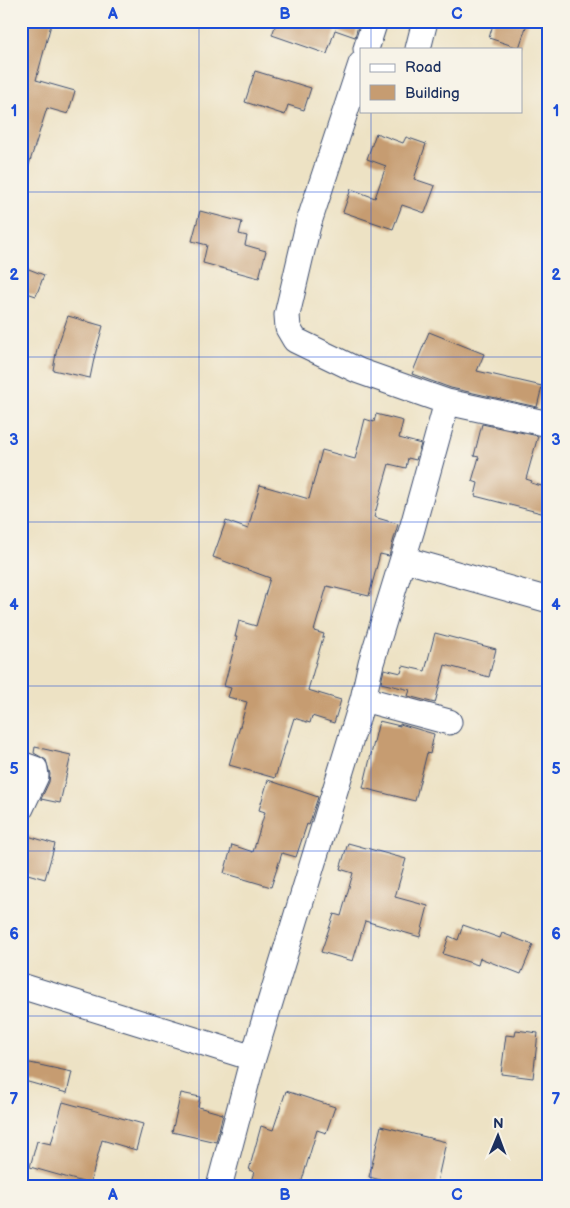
<svg xmlns="http://www.w3.org/2000/svg" width="570" height="1208" font-family="'Balsamiq Sans',sans-serif">
  <style>
    .building { fill: #c69c71 }
    .lines { fill: none; stroke-linecap: round; stroke-linejoin: round }
    .minor-casing { stroke: #3a4a6d; stroke-width: 27 }
    .minor { stroke: #fff; stroke-width: 25 }
    .grid { fill: none; stroke: #1d4ed8; stroke-width: 1; stroke-opacity: 0.55 }
    .neatline { fill: none; stroke: #1d4ed8; stroke-width: 2 }
    .grid-label { font-size: 16px; text-anchor: middle; font-weight: bold; fill: #1d4ed8 }
  </style>
  <rect width="100%" height="100%" fill="#f7f3e8"/>
  <filter id="ink" filterUnits="userSpaceOnUse"><feTurbulence type="fractalNoise" baseFrequency=".02" numOctaves="2"/><feDisplacementMap in="SourceGraphic" scale="10" xChannelSelector="R" yChannelSelector="G"/><feConvolveMatrix kernelMatrix="1 2 1 2 8 2 1 2 1" color-interpolation-filters="sRGB"/></filter>
  <filter id="wash" filterUnits="userSpaceOnUse"><feTurbulence type="fractalNoise" baseFrequency=".0096" numOctaves="4" result="noise"/><feDisplacementMap in="SourceGraphic" scale="20" xChannelSelector="R" yChannelSelector="G"/><feGaussianBlur stdDeviation="1.12" result="paint"/><feColorMatrix in="noise" values="0 0 0 0 0 0 0 0 0 0 0 0 0 0 0 0 0 1.4 0 .05"/><feComposite in="paint" operator="in"/></filter>
  <g filter="url(#wash)">
    <rect width="100%" height="100%" fill="#ede2c4"/>
    <g id="blocks">
      <path class="building" d="M 21,21 L 52,21 L 36,80 L 75,91 L 68,114 L 47,108 L 25,177 L 21,177 Z
        M 277,21 L 356,21 L 359,22 L 355,37 L 335,30 L 327,54 L 272,35 Z
        M 494,21 L 528,21 L 519,48 L 489,38 Z
        M 255,71 L 311,88 L 304,110 L 288,105 L 285,115 L 245,102 Z
        M 376,133 L 403,143 L 406,137 L 426,144 L 414,179 L 435,186 L 425,213 L 402,205 L 393,229 L 343,212 L 351,189 L 375,198 L 386,166 L 367,159 Z
        M 200,211 L 242,222 L 239,234 L 247,236 L 245,245 L 266,251 L 259,278 L 203,263 L 207,245 L 192,241 Z
        M 21,266 L 44,275 L 36,296 L 21,291 Z
        M 68,316 L 103,326 L 95,354 L 90,378 L 53,370 L 57,348 Z
        M 429,332 L 484,354 L 477,371 L 542,386 L 537,407 L 451,388 L 412,374 Z
        M 376,414 L 403,421 L 399,438 L 421,444 L 416,460 L 408,458 L 406,468 L 389,464 L 374,517 L 398,524 L 389,556 L 380,554 L 369,596 L 327,586 L 314,631 L 324,634 L 308,690 L 341,700 L 334,723 L 312,716 L 310,723 L 294,718 L 275,778 L 229,765 L 247,702 L 228,697 L 231,688 L 224,686 L 237,637 L 235,637 L 239,621 L 256,626 L 270,578 L 213,557 L 226,521 L 248,529 L 260,485 L 309,499 L 322,450 L 355,459 L 365,419 L 374,422 Z
        M 482,424 L 538,436 L 526,479 L 532,481 L 531,483 L 549,488 L 549,515 L 475,496 L 478,483 L 472,481 L 479,457 L 474,456 Z
        M 435,633 L 496,649 L 489,677 L 445,665 L 435,703 L 408,696 L 410,690 L 381,683 L 384,669 L 401,673 L 403,666 L 425,671 Z
        M 379,721 L 400,726 L 400,724 L 434,734 L 430,754 L 427,753 L 415,801 L 363,788 Z
        M 35,747 L 71,755 L 60,803 L 41,799 L 49,782 L 50,774 L 46,760 L 34,753 Z
        M 268,780 L 318,797 L 309,825 L 307,824 L 296,857 L 282,853 L 271,887 L 224,873 L 232,845 L 253,852 L 265,812 L 259,810 Z
        M 21,834 L 55,844 L 45,879 L 21,872 Z
        M 348,843 L 406,859 L 395,897 L 428,906 L 420,937 L 365,921 L 353,961 L 321,952 L 334,914 L 341,916 L 353,873 L 340,869 Z
        M 463,925 L 500,938 L 502,933 L 533,945 L 521,974 L 480,958 L 478,965 L 443,954 L 449,936 L 458,940 Z
        M 516,1030 L 538,1033 L 533,1078 L 501,1074 L 506,1035 L 515,1036 Z
        M 21,1061 L 72,1072 L 67,1093 L 21,1080 Z
        M 286,1091 L 335,1107 L 326,1133 L 317,1130 L 300,1187 L 249,1187 L 254,1172 L 249,1170 L 261,1126 L 273,1130 Z
        M 181,1093 L 200,1097 L 198,1107 L 223,1114 L 216,1142 L 172,1132 Z
        M 63,1102 L 143,1124 L 136,1150 L 102,1140 L 90,1184 L 30,1167 L 37,1141 L 51,1144 Z
        M 381,1126 L 446,1142 L 436,1187 L 408,1187 L 369,1177 Z"/>
    </g>
  </g>
  <g filter="url(#ink)">
    <use href="#blocks" fill-opacity="0" stroke="#3a4a6d" stroke-width="1"/>
    <g class="lines">
      <g class="minor-casing">
        <path id="minor" d="M 366,49 L 375,21
          M 418,49 L 425,21
          M 447,402 L 549,424
          M 403,559 L 549,600
          M 363,699 L 449,722
          M 21,764 L 35,769 L 36,776 L 21,808
          M 21,986 L 253,1058
          M 219,1187 L 253,1058 L 363,699 L 371,663 L 412,529 L 447,402 L 359,371 L 295,340 L 288,328 L 287,315 L 308,225 L 361,64"/>
      </g>
      <use href="#minor" class="minor"/>
    </g>
  </g>
  <path class="grid" d="M 199,21 L 199,1187M 371,21 L 371,49M 371,111 L 371,1187M 21,192 L 549,192M 21,357 L 549,357M 21,522 L 549,522M 21,686 L 549,686M 21,851 L 549,851M 21,1016 L 549,1016"/>
  <rect width="570" height="1208" fill="none" stroke="#f7f3e8" stroke-width="55"/>
  <rect x="360" y="48" width="162" height="65" fill="#f7f3e8" stroke="#9fa5b1"/>
  <rect x="370" y="64" width="25" height="8" fill="#ffffff" stroke="#9fa5b1"/>
  <text x="405" y="72" font-size="15" fill="#1b2f5e">Road</text>
  <rect x="370" y="85" width="25" height="15" fill="#c69c71" stroke="#9fa5b1"/>
  <text x="405" y="98" font-size="15" fill="#1b2f5e">Building</text>
  <g transform="translate(498 1136) rotate(1)" stroke="#f7f3e8" stroke-width="4" paint-order="stroke">
  <path d="M0-4L9 19L0 12L-9 19Z" fill="#1b2f5e"/>
  <text y="-8" font-size="14" font-weight="bold" text-anchor="middle" fill="#1b2f5e">N</text>
  </g>
  <rect x="28" y="28" width="514" height="1152" class="neatline"/>
  <g class="grid-label">
    <text x="113" y="19">A</text>
    <text x="285" y="19">B</text>
    <text x="457" y="19">C</text>
    <text x="14" y="116">1</text>
    <text x="556" y="116">1</text>
    <text x="14" y="280">2</text>
    <text x="556" y="280">2</text>
    <text x="14" y="445">3</text>
    <text x="556" y="445">3</text>
    <text x="14" y="610">4</text>
    <text x="556" y="610">4</text>
    <text x="14" y="774">5</text>
    <text x="556" y="774">5</text>
    <text x="14" y="939">6</text>
    <text x="556" y="939">6</text>
    <text x="14" y="1104">7</text>
    <text x="556" y="1104">7</text>
    <text x="113" y="1200">A</text>
    <text x="285" y="1200">B</text>
    <text x="457" y="1200">C</text>
  </g>
</svg>
